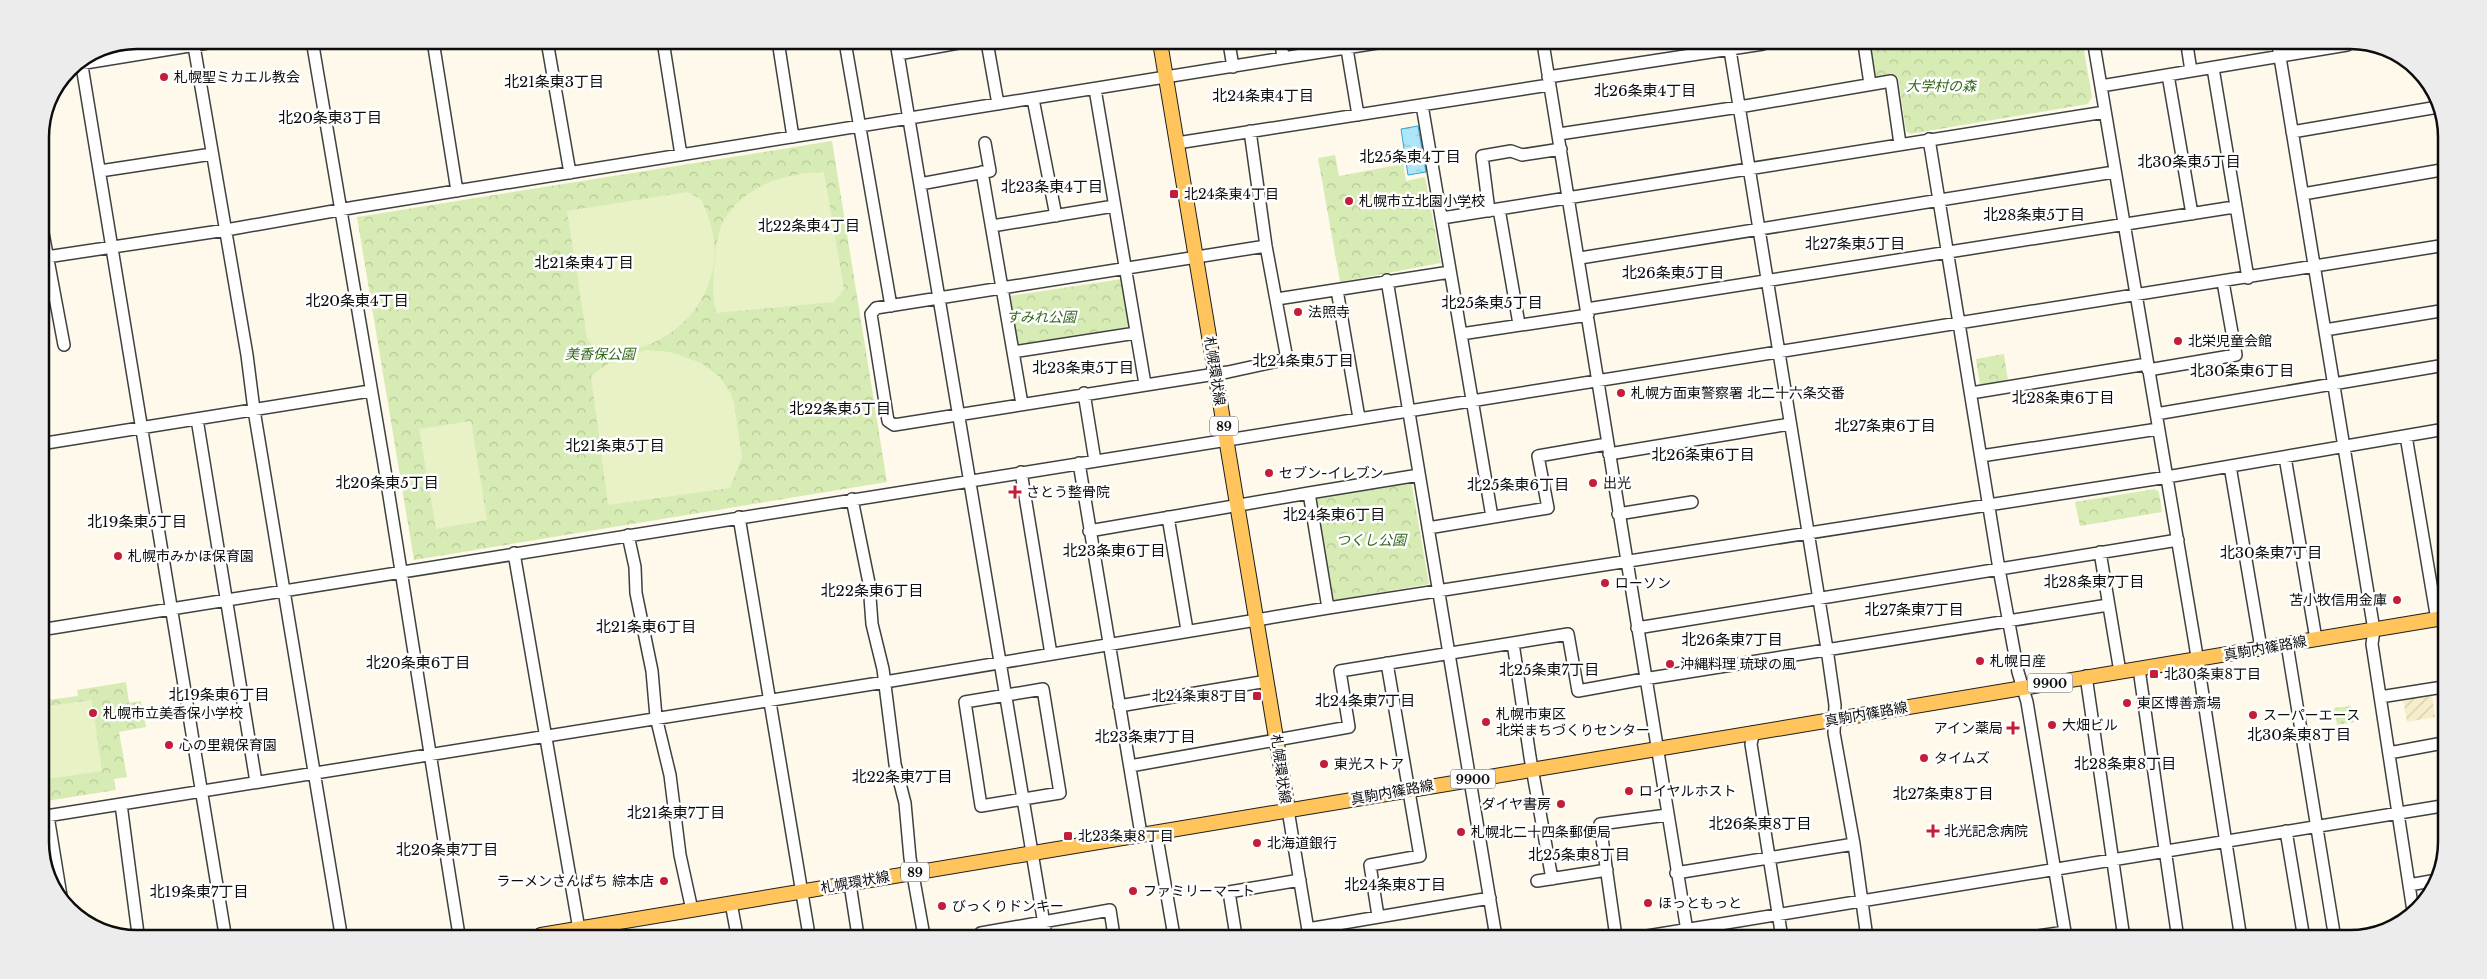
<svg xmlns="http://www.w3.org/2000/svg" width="2487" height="979" font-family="'Libre Baskerville','Noto Sans JP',serif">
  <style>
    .farmland { fill: url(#farmland-furrows) }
    .grass { fill: url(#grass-dots) }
    .park { fill: url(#park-crowns) }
    .pitch { fill: #e8f2c6 }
    .water { fill: url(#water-ripples); stroke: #31a6d4 }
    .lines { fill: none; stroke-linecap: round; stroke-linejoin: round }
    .minor-casing { stroke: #404040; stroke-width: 14 }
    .major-casing { stroke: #1e1e1e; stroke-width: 16 }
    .minor { stroke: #fff; stroke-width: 11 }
    .major { stroke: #ffc55c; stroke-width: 14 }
    .poi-dot { fill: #c41d38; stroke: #fff; stroke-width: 2 }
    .labels { text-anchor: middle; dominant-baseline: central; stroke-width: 5; stroke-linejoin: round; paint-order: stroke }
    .shield { fill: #fff; stroke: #565656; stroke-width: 1 }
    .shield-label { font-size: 12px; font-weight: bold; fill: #0d0d0d }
    .poi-label { font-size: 14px; fill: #0d0d0d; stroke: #fff; text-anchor: start }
    .park-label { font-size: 14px; font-style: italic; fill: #33681a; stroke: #fff }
    .street-label { font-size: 14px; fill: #0d0d0d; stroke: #fff }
    .neighbourhood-label { font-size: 15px; fill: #0d0d0d; stroke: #fff }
    .rim { fill: none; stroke: #0d0d0d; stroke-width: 2.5 }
  </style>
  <defs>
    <pattern id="farmland-furrows" width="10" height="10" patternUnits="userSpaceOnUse" patternTransform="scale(1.25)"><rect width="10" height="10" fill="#f6eecb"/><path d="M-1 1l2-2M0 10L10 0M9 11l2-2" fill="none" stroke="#d2cbad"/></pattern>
    <pattern id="grass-dots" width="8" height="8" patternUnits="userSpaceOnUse" patternTransform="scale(1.25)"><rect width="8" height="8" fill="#d7ebb4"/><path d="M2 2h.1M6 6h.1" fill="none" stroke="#b7c89a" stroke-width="1.8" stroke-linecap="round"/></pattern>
    <pattern id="park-crowns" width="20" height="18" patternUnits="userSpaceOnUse" patternTransform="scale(1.25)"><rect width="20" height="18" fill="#d7ebb4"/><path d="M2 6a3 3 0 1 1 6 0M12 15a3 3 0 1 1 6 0" fill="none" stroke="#b7c89a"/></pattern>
    <pattern id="water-ripples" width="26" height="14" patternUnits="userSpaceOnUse" patternTransform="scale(1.25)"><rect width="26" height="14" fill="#aee6f9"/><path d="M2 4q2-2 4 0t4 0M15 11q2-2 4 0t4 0" fill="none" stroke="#94c4d4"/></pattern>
  </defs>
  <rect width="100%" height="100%" fill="#fff9ec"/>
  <path class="farmland" d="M 2432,694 L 2435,717 L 2407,722 L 2403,699 Z"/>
  <path class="grass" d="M 2351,706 L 2354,722 L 2337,725 L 2334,708 Z"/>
  <path class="park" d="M 1869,44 L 2083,45 L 2092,97 L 2088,104 L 1910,134 L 1906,131 L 1898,77 L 1878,81 L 1874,77 Z
    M 832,141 L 887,482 L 414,560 L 357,217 Z
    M 1335,155 L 1339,176 L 1403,164 L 1406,181 L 1425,177 L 1441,263 L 1340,282 L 1318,158 Z
    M 1122,279 L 1131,323 L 1128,327 L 1020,345 L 1017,343 L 1010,296 Z
    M 2004,354 L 2008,381 L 1980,385 L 1976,359 Z
    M 1411,480 L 1429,584 L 1336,600 L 1329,595 L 1312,496 Z
    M 2155,489 L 2159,492 L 2162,512 L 2080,526 L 2075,502 Z
    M 126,682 L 129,703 L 141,701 L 146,727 L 119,732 L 127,777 L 114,779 L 116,790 L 40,802 L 40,701 L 78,696 L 77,690 Z"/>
  <path class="pitch" d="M 824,172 L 844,289 L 834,302 L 716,313 C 712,297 713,283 714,267 C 716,252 716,236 723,222 C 744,185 785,173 824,172 Z
    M 687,192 L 701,199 C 711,221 718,244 713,269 C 704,313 663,351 617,350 C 604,349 595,350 587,339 L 567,211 Z
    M 647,350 L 671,352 L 701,363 L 720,377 L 730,392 L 734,403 L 742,457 L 730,488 L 608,505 L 591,376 L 617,357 Z
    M 471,421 L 487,520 L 436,529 L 419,429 Z
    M 92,700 L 102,771 L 40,780 L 40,707 Z"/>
  <path class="water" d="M 1418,126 L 1426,172 L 1408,175 L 1401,129 Z"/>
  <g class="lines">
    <g class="minor-casing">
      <path id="minor" d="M 193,40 L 247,355 L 254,410 L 341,934
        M 312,40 L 383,458 L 459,935
        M 433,41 L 457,191
        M 547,41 L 570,173
        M 663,41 L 681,155
        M 778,41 L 793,137
        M 845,42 L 891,306
        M 896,42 L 1046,936
        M 987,42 L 998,104
        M 1229,43 L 1233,67
        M 1281,43 L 1283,58
        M 1346,43 L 1358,115
        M 1543,43 L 1688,937
        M 1729,44 L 1827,649 L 1835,705 L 1834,733 L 1854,844 L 1867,938
        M 1864,44 L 1870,84
        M 2094,45 L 2195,644 L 2241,939
        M 2187,45 L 2191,71
        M 2278,45 L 2374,630 L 2372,644 L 2413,911
        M 898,54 L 964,42
        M 81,60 L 225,934
        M 73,65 L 226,40
        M 2213,68 L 2248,278
        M 2168,75 L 2192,214
        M 1548,77 L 1763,44
        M 2101,86 L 2347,45
        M 1095,89 L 1145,384
        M 1033,99 L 1056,216
        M 1422,105 L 1492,517
        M 1250,131 L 1266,246 L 1287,359 L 1228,372 L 894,425 L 888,421 L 871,314 L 876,308 L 1266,246
        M 2292,132 L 2438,107
        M 1559,134 L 1739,107 L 1891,81 L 1900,144
        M 1929,139 L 1999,569 L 2018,672 L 2027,702 L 2066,938
        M 1177,143 L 1549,85
        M 100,171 L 212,154
        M 982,172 L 1022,404
        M 920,184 L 990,171 L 985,143
        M 2303,194 L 2447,169
        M 1499,209 L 1519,324
        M 1489,211 L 1482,156 L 1511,151 L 1522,155 L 1561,149
        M 40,217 L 64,345
        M 1442,218 L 2105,112
        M 992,226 L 1114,206
        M 40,258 L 226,230 L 356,207 L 1377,43
        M 1580,258 L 2114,172
        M 1387,280 L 1496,937
        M 1337,290 L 1359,418
        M 1277,299 L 1450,272
        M 1587,309 L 2234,207
        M 2325,330 L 2446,310
        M 1461,334 L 1588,315
        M 1013,352 L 1136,333
        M 2148,370 L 2236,355 L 2223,282
        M 1084,393 L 1095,461
        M 1971,393 L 2147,364
        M 2156,414 L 2445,365
        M 197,419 L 256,782
        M 2406,436 L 2437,620
        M 40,444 L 370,391
        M 1609,454 L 1790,424
        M 1981,456 L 2158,429
        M 2285,457 L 2316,639
        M 1079,463 L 1141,834
        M 2230,466 L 2261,648
        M 1021,472 L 1051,654
        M 852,499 L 869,583 L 872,624 L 883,669 L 895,764 L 905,803 L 910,858 L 924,936
        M 1618,514 L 1692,502
        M 739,517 L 809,935
        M 1168,517 L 1187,630
        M 1428,528 L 1548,508 L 1538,456 L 1607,444
        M 1089,531 L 1309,493
        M 628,535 L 635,567 L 636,593 L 652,671 L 656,717 L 670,775 L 680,855 L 692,910
        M 2100,552 L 2120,672
        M 514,553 L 580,935
        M 1328,608 L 1309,493 L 1419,475
        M 1637,628 L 2178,540
        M 40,630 L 2446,245
        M 1513,643 L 1530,757 L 1552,879
        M 2287,644 L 2335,939
        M 2139,669 L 2178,939
        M 2086,676 L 2124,938
        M 1043,689 L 1060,793 L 981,806 L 965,702 Z
        M 2380,697 L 2443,687
        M 1119,706 L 1267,681
        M 1754,732 L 1751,744 L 1782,938
        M 2389,753 L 2443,743
        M 1130,766 L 1349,727 L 1340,671 L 1568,634 L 1578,691 L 1644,679 L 2108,605
        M 121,804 L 138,934
        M 1288,810 L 1309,936
        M 48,816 L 62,902
        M 40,817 L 885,682 L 1328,608 L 2155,479 L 2445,429
        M 2286,831 L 2304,939
        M 1156,832 L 1174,936
        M 1676,873 L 1854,844
        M 1537,881 L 1607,870
        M 850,884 L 858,936
        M 2409,885 L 2437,880
        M 731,903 L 737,935
        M 1378,916 L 1370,865 L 1420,856 L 1387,663
        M 1308,929 L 1490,898
        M 981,936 L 981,933 L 1110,910 L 1114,936
        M 1236,936 L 1229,892 L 1300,880
        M 1616,937 L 1600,824 L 1667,815
        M 1641,937 L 2442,806
        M 2024,938 L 2065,932"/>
    </g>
    <g class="major-casing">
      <path id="major" d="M 1160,42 L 1288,810
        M 541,935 L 2443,618"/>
    </g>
    <use href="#minor" class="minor"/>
    <use href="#major" class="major"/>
  </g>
  <g class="poi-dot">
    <circle cx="164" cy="77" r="5"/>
    <rect x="1169" y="189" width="10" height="10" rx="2.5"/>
    <circle cx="1349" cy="201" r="5"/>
    <circle cx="1298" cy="312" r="5"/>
    <circle cx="2178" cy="341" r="5"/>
    <circle cx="1621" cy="393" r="5"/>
    <circle cx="1269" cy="473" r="5"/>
    <circle cx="1593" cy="483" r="5"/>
    <path d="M1012.5 484.5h5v5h5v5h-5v5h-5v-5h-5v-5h5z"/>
    <circle cx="118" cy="556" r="5"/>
    <circle cx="1605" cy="583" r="5"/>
    <circle cx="2397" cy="600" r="5"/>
    <circle cx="1980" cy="661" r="5"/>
    <circle cx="1670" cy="664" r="5"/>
    <rect x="2149" y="669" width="10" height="10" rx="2.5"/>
    <rect x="1252" y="691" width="10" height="10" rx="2.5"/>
    <circle cx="2127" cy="703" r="5"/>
    <circle cx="93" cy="713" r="5"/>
    <circle cx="2253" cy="715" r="5"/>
    <circle cx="1486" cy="722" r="5"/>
    <circle cx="2052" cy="725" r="5"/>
    <path d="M2010.5 720.5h5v5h5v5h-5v5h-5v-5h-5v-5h5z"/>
    <circle cx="169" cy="745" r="5"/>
    <circle cx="1924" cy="758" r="5"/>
    <circle cx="1324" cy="764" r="5"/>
    <circle cx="1629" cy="791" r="5"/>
    <circle cx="1561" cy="804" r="5"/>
    <path d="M1930.5 823.5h5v5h5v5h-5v5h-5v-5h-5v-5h5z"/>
    <circle cx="1461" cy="832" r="5"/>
    <rect x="1063" y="831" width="10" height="10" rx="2.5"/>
    <circle cx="1257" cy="843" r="5"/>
    <circle cx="664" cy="881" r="5"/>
    <circle cx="1133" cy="891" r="5"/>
    <circle cx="1648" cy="903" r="5"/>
    <circle cx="942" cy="906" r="5"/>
  </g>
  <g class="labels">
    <g class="shield">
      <rect x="1210" y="416.5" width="28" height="19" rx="4"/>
      <rect x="2027.5" y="673.5" width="45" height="19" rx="4"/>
      <rect x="1450.5" y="769.5" width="45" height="19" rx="4"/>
      <rect x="901" y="862.5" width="28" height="19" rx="4"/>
    </g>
    <g class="shield-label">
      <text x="1224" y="426">89</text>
      <text x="2050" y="683">9900</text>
      <text x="1473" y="779">9900</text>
      <text x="915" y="872">89</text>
    </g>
    <g class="poi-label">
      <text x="174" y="77">札幌聖ミカエル教会</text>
      <text x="1184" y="194">北24条東4丁目</text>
      <text x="1359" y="201">札幌市立北園小学校</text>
      <text x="1308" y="312">法照寺</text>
      <text x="2188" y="341">北栄児童会館</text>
      <text x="1631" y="393">札幌方面東警察署 北二十六条交番</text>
      <text x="1279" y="473">セブン-イレブン</text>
      <text x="1603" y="483">出光</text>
      <text x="1026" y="492">さとう整骨院</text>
      <text x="128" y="556">札幌市みかほ保育園</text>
      <text x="1615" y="583">ローソン</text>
      <text x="2387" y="600" text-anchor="end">苫小牧信用金庫</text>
      <text x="1990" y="661">札幌日産</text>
      <text x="1680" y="664">沖縄料理 琉球の風</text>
      <text x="2164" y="674">北30条東8丁目</text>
      <text x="1247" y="696" text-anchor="end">北24条東8丁目</text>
      <text x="2137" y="703">東区博善斎場</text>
      <text x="103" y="713">札幌市立美香保小学校</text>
      <text x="1496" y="714">札幌市東区<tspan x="1496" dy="16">北栄まちづくりセンター</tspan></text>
      <text x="2263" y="715">スーパーエース</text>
      <text x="2062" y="725">大畑ビル</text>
      <text x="2003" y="728" text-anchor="end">アイン薬局</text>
      <text x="179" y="745">心の里親保育園</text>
      <text x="1934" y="758">タイムズ</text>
      <text x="1334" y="764">東光ストア</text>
      <text x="1639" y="791">ロイヤルホスト</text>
      <text x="1551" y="804" text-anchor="end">ダイヤ書房</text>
      <text x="1944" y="831">北光記念病院</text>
      <text x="1471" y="832">札幌北二十四条郵便局</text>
      <text x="1078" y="836">北23条東8丁目</text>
      <text x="1267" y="843">北海道銀行</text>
      <text x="654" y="881" text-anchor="end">ラーメンさんぱち 綜本店</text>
      <text x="1143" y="891">ファミリーマート</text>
      <text x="1658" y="903">ほっともっと</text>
      <text x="952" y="906">びっくりドンキー</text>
    </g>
    <g class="park-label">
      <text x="1941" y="86">大学村の森</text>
      <text x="1041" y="317">すみれ公園</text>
      <text x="600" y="354">美香保公園</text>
      <text x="1371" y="540">つくし公園</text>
    </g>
    <g class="street-label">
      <text transform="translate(1215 371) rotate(81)">札幌環状線</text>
      <text transform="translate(2265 648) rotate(-10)">真駒内篠路線</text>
      <text transform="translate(1866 714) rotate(-10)">真駒内篠路線</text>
      <text transform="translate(1281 769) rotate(82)">札幌環状線</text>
      <text transform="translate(1392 792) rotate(-10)">真駒内篠路線</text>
      <text transform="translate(855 882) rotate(-10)">札幌環状線</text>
    </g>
    <g class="neighbourhood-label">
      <text x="554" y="81">北21条東3丁目</text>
      <text x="1645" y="90">北26条東4丁目</text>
      <text x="1263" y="95">北24条東4丁目</text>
      <text x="330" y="117">北20条東3丁目</text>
      <text x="1410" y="156">北25条東4丁目</text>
      <text x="2189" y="161">北30条東5丁目</text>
      <text x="1052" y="186">北23条東4丁目</text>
      <text x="2034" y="214">北28条東5丁目</text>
      <text x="809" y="225">北22条東4丁目</text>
      <text x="1855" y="243">北27条東5丁目</text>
      <text x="584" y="262">北21条東4丁目</text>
      <text x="1673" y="272">北26条東5丁目</text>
      <text x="357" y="300">北20条東4丁目</text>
      <text x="1492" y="302">北25条東5丁目</text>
      <text x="1303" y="360">北24条東5丁目</text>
      <text x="1083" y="367">北23条東5丁目</text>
      <text x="2242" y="370">北30条東6丁目</text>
      <text x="2063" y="397">北28条東6丁目</text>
      <text x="840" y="408">北22条東5丁目</text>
      <text x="1885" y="425">北27条東6丁目</text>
      <text x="615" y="445">北21条東5丁目</text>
      <text x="1703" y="454">北26条東6丁目</text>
      <text x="387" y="482">北20条東5丁目</text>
      <text x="1518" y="484">北25条東6丁目</text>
      <text x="1334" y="514">北24条東6丁目</text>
      <text x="137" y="521">北19条東5丁目</text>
      <text x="1114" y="550">北23条東6丁目</text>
      <text x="2271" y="552">北30条東7丁目</text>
      <text x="2094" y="581">北28条東7丁目</text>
      <text x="872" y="590">北22条東6丁目</text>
      <text x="1914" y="609">北27条東7丁目</text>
      <text x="646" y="626">北21条東6丁目</text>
      <text x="1732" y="639">北26条東7丁目</text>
      <text x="418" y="662">北20条東6丁目</text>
      <text x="1549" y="669">北25条東7丁目</text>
      <text x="219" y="694">北19条東6丁目</text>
      <text x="1365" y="700">北24条東7丁目</text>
      <text x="2299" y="734">北30条東8丁目</text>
      <text x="1145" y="736">北23条東7丁目</text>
      <text x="2125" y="763">北28条東8丁目</text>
      <text x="902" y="776">北22条東7丁目</text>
      <text x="1943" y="793">北27条東8丁目</text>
      <text x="676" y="812">北21条東7丁目</text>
      <text x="1760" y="823">北26条東8丁目</text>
      <text x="447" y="849">北20条東7丁目</text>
      <text x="1579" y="854">北25条東8丁目</text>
      <text x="1395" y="884">北24条東8丁目</text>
      <text x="199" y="891">北19条東7丁目</text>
    </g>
  </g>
  <path d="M0 0H2487V979H0ZM137 49H2350A88 88 0 0 1 2438 137V842A88 88 0 0 1 2350 930H137A88 88 0 0 1 49 842V137A88 88 0 0 1 137 49Z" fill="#ececec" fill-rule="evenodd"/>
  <path class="rim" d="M137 49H2350A88 88 0 0 1 2438 137V842A88 88 0 0 1 2350 930H137A88 88 0 0 1 49 842V137A88 88 0 0 1 137 49Z"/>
</svg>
